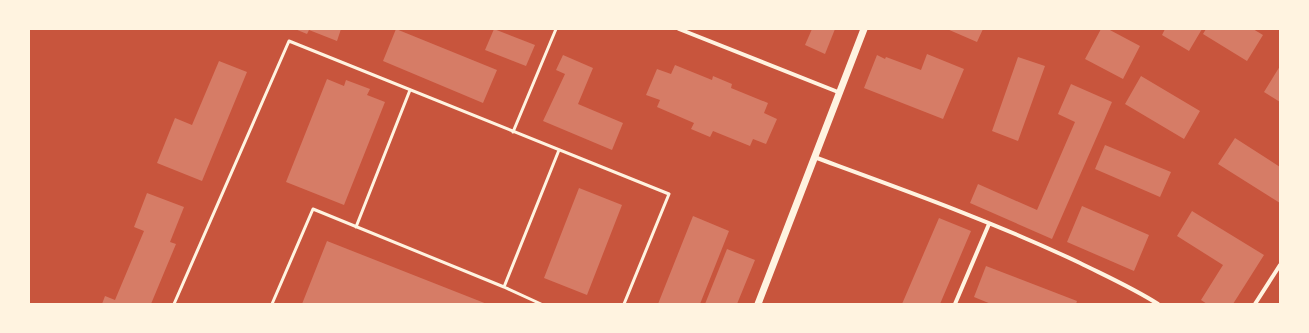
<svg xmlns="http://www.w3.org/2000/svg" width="1309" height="333" font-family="'Source Sans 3',sans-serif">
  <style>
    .building { fill: #d67c66 }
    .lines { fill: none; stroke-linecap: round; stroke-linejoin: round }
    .service { stroke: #fff3e0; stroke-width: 3 }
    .minor { stroke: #fff3e0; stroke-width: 4 }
    .tertiary { stroke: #fff3e0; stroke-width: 7 }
  </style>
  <rect width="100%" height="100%" fill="#c8553d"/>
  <path class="building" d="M 295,29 L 341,29 L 337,41 L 309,30 L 307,34 Z
    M 396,29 L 497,70 L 483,103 L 383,61 Z
    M 494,29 L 535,45 L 526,66 L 485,50 Z
    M 812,29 L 835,29 L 825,54 L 805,45 Z
    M 947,29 L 983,29 L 977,42 Z
    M 1101,29 L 1108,29 L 1140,46 L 1123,79 L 1085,59 Z
    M 1165,29 L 1202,29 L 1189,51 L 1162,35 Z
    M 1206,29 L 1253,29 L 1263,35 L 1247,61 L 1203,34 Z
    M 927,54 L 964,69 L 943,119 L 864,88 L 877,55 L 885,59 L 886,57 L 921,70 Z
    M 563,55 L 593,68 L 578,104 L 623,123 L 612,150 L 543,121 L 565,74 L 556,70 Z
    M 1018,57 L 1045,66 L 1018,141 L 992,131 Z
    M 219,61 L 247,72 L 202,181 L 157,163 L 175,118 L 192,125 Z
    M 675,65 L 712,80 L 713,76 L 732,84 L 731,88 L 768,103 L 764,113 L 777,119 L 766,144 L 753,139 L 750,146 L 713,131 L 710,137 L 691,129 L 694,123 L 657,107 L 660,100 L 646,95 L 657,69 L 671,74 Z
    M 1280,66 L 1280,102 L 1264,92 Z
    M 1141,76 L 1200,111 L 1184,139 L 1125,104 Z
    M 327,79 L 344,86 L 346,80 L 370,89 L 367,95 L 385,102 L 344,205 L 286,182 Z
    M 1071,84 L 1112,102 L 1052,239 L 970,203 L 978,184 L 1037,210 L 1075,122 L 1058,114 Z
    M 1235,138 L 1280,167 L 1280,203 L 1218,164 Z
    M 1105,145 L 1171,172 L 1160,197 L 1095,169 Z
    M 579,188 L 622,205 L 587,295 L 544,278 Z
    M 147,193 L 184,207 L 170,242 L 176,244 L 151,304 L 102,304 L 105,296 L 115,300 L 144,231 L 134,227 Z
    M 1082,206 L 1149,235 L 1134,271 L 1067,242 Z
    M 1192,211 L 1264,255 L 1233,304 L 1207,304 L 1201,300 L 1223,265 L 1177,236 Z
    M 693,216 L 729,231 L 700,304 L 658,304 Z
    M 939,218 L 971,231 L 940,304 L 902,304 Z
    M 327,241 L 487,304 L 302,304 Z
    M 727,249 L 755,260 L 737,304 L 705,304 Z
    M 986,266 L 1077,301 L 1076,304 L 991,304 L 974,297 Z"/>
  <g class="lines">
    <path class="service" d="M 513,132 L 556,29
      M 356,227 L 410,90
      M 504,287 L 559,150
      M 174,304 L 289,41 L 669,194 L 624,304
      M 272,304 L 313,209 L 504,287 L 541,304"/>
    <path class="minor" d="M 679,29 L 838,92
      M 814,157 C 904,190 994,222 1080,263 C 1106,276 1133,288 1158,304
      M 955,304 L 989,224
      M 1255,304 L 1280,265"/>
    <path class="tertiary" d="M 758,304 L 864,29"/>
  </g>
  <rect width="1309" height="333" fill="none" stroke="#fff3e0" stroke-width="60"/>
</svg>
